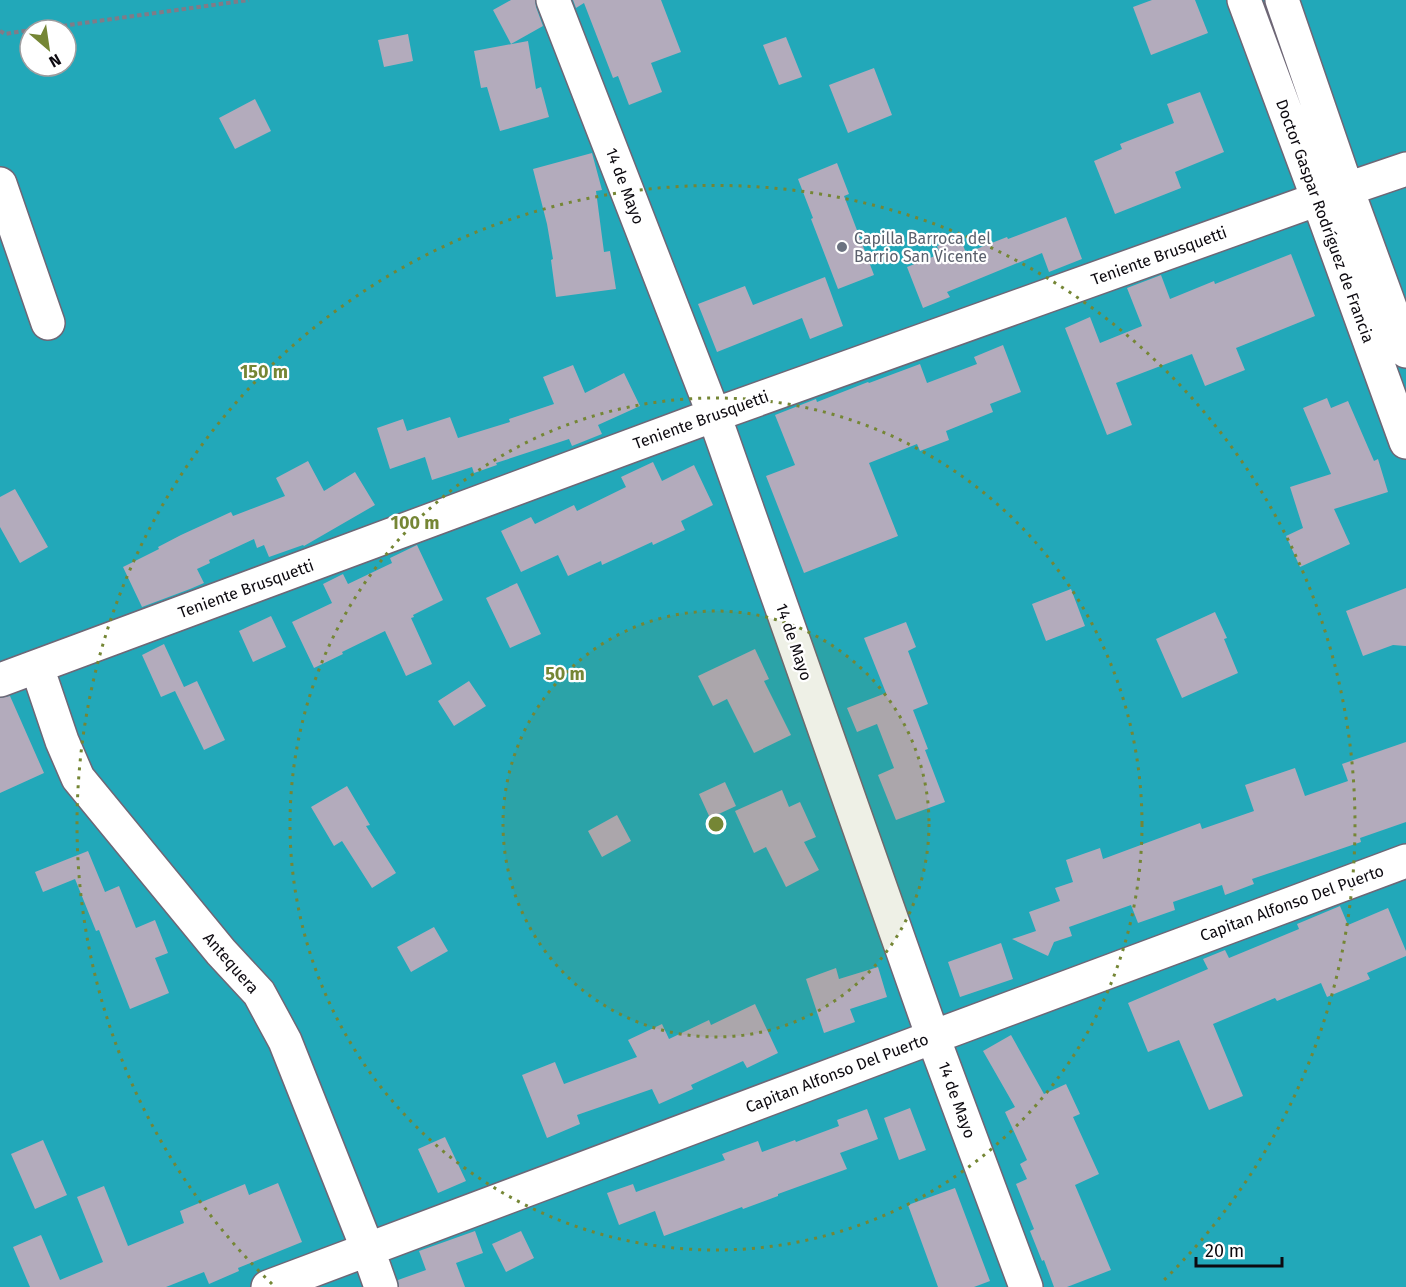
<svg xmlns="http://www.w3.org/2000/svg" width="1406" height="1287" font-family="'Fira Sans',sans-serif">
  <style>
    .water { fill: #22a8b9; fill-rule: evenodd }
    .building { fill: #b3abbc }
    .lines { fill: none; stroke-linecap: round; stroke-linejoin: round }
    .minor-casing { stroke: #6e6776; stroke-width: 36 }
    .path { stroke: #817b87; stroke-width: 4; stroke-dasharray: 4.5 3; stroke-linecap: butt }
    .minor { stroke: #fff; stroke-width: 33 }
    .ring { fill: none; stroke: #758635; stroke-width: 3; stroke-dasharray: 3 6 }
    .worship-dot { fill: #6b7280; stroke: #fff; stroke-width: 2 }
    .labels { text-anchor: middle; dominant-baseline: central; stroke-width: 4.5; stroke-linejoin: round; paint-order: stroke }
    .street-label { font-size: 16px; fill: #0d0a10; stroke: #fff }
    .worship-label { font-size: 16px; fill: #5b616d; stroke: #fff; text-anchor: start }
    .centre { fill: #758635; stroke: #fff; stroke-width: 3 }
    .ring-label { font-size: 18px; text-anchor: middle; font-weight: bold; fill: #758635; stroke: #fff; stroke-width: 4.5; stroke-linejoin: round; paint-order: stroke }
  </style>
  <rect width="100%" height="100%" fill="#eee5f7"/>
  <path class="water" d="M 0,0 L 1406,0 L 1406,1287 L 0,1287 ZM 30,30 L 66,30 L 66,66 L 30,66 Z"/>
  <path class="building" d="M 511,0 L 535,0 L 536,7 L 543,26 L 511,44 L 493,10 Z
    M 573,0 L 661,0 L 681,52 L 651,63 L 662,92 L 629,105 L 618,76 L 613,78 L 584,3 L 576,8 Z
    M 1152,0 L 1195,0 L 1208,33 L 1151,55 L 1133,7 Z
    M 408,34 L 413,61 L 384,67 L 378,40 Z
    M 786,37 L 802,77 L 779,85 L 763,45 Z
    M 528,41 L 536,89 L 541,87 L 549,117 L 500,131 L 487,87 L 481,88 L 474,51 Z
    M 874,68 L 892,115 L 848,133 L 829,85 Z
    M 1200,92 L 1224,152 L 1175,172 L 1181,188 L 1115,214 L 1094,161 L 1122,149 L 1120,144 L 1174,123 L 1167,104 Z
    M 255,99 L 271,131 L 235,149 L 219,118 Z
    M 592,153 L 602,190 L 596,191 L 604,252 L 610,251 L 616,289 L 556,297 L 551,260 L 553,259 L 547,224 L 533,169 Z
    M 837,163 L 849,194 L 844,196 L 874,275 L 838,289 L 811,219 L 813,218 L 798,179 Z
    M 1066,217 L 1082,259 L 1049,272 L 1042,253 L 947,292 L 950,297 L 923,308 L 907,267 L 940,254 L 937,246 L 960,237 L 966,253 L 1007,237 L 1008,239 Z
    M 1291,254 L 1315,316 L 1236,348 L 1245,370 L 1205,386 L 1192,354 L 1116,383 L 1132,425 L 1107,435 L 1065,328 L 1090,317 L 1100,343 L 1142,326 L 1127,288 L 1161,275 L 1170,299 L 1214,281 L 1215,284 Z
    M 825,277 L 843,326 L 810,339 L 802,318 L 717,352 L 698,304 L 745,286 L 753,305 Z
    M 1003,345 L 1021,392 L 990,404 L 993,412 L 946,431 L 949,440 L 920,451 L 917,444 L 869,463 L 898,536 L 804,573 L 766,476 L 795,465 L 775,415 L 816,399 L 817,402 L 868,382 L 869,383 L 920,364 L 927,383 L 977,364 L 974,357 Z
    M 573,365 L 585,393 L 624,373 L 640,406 L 598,425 L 602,434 L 572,446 L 569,439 L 496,463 L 497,465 L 474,473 L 472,467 L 432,480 L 425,457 L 390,469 L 377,428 L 403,419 L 407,431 L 450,417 L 458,438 L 510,422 L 509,419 L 554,404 L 543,377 Z
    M 1327,398 L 1331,408 L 1348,401 L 1374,461 L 1378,459 L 1388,492 L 1334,509 L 1350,544 L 1300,567 L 1286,536 L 1303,528 L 1290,487 L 1331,474 L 1303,408 Z
    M 308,461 L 324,491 L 355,472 L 375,505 L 304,546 L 303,545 L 269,557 L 264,545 L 257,548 L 254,539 L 209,560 L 210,563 L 197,569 L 204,583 L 190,589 L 142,607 L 123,567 L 159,549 L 158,547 L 181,535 L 231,512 L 233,516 L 285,496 L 276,478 Z
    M 653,462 L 662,481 L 694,465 L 713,505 L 681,521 L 685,530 L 653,545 L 652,542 L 602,565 L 601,561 L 568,576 L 558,555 L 521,572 L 501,531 L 531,517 L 535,524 L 574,505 L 577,511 L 626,487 L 621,477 Z
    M 15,489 L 48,547 L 20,563 L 0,527 L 0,497 Z
    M 417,545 L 443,600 L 413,615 L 414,617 L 411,618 L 432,664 L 406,676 L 385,631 L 342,652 L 343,654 L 314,668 L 292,622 L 332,603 L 323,584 L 343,574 L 348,584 L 392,563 L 390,558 Z
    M 517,583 L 541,634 L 510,648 L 486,598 Z
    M 1406,588 L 1406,646 L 1393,645 L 1363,656 L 1346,611 Z
    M 1071,589 L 1085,626 L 1046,641 L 1032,604 Z
    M 1215,612 L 1227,638 L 1224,639 L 1238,673 L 1182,698 L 1156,639 Z
    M 271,616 L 286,647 L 253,662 L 239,631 Z
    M 906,622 L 916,647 L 908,651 L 928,704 L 913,710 L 928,749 L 925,750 L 945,802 L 896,820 L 878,775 L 894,768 L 877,724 L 857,732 L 847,708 L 886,693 L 864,638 Z
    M 164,644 L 184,687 L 197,681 L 225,740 L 204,750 L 175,691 L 161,697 L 142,655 Z
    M 755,649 L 769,679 L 764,681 L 791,735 L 754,753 L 727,699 L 713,706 L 698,676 Z
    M 469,681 L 486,706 L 454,726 L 438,701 Z
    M 10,696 L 44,773 L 0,793 L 0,698 Z
    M 1406,742 L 1406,822 L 1360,838 L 1361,842 L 1252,879 L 1254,884 L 1225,895 L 1222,885 L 1173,902 L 1175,910 L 1138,923 L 1131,905 L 1069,927 L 1072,936 L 1054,942 L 1048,956 L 1012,939 L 1036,931 L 1029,912 L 1060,901 L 1055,888 L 1073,882 L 1066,860 L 1100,848 L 1103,859 L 1200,823 L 1202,829 L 1254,811 L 1245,785 L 1295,768 L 1305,796 L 1348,781 L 1342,764 Z
    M 725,782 L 736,806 L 710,818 L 699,794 Z
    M 347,786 L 370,825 L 366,826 L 396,873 L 372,888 L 342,841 L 334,846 L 311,807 Z
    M 782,790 L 789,807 L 800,802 L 816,837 L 804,842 L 819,870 L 786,887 L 766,847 L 754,853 L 735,811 Z
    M 617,815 L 631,841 L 602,857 L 588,831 Z
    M 88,851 L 105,892 L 119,886 L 136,928 L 155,920 L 168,953 L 155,958 L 169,993 L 130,1009 L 99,930 L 96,931 L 75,879 L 43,892 L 35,872 Z
    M 1340,906 L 1348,925 L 1388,908 L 1406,951 L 1406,956 L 1367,973 L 1370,979 L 1327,997 L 1321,983 L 1277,1001 L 1275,998 L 1213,1024 L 1243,1096 L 1209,1110 L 1179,1040 L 1148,1052 L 1128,1003 L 1208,969 L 1203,959 L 1225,950 L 1229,958 L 1299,929 L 1297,924 Z
    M 434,927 L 448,951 L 411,972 L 397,947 Z
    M 1001,943 L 1013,979 L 960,997 L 948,962 Z
    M 878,967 L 887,997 L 850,1009 L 855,1022 L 824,1033 L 806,979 L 836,968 L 839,979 Z
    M 755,1004 L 778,1053 L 747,1068 L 743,1061 L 691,1085 L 693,1089 L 659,1104 L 652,1089 L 577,1115 L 580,1124 L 547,1138 L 522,1075 L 555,1062 L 564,1084 L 637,1057 L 628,1040 L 662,1024 L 669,1039 L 709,1020 L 711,1025 Z
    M 1011,1035 L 1044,1094 L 1066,1084 L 1080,1114 L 1073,1117 L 1099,1174 L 1075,1185 L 1111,1270 L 1067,1287 L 1054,1287 L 1044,1260 L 1042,1261 L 1030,1231 L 1034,1229 L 1016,1184 L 1027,1179 L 1020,1164 L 1027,1160 L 1005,1112 L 1015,1107 L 983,1051 Z
    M 910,1108 L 926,1150 L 899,1160 L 884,1118 Z
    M 867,1109 L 878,1139 L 840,1153 L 847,1169 L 778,1194 L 778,1196 L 743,1209 L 742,1207 L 664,1236 L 655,1211 L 619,1225 L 607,1193 L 633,1184 L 636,1192 L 725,1160 L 722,1154 L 758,1141 L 762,1152 L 795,1140 L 796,1142 L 839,1126 L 837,1120 Z
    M 445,1137 L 466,1181 L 438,1193 L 418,1149 Z
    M 43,1140 L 67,1195 L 35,1209 L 11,1154 Z
    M 278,1183 L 302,1242 L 238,1268 L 239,1271 L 209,1284 L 204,1272 L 166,1287 L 30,1287 L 13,1247 L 41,1235 L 60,1280 L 103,1262 L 77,1197 L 104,1186 L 128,1246 L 184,1223 L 180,1211 L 245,1184 L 249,1195 Z
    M 955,1188 L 990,1281 L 974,1287 L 938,1287 L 908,1205 Z
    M 475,1231 L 483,1253 L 456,1263 L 465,1287 L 399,1287 L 398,1280 L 426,1270 L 419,1251 Z
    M 521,1231 L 534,1258 L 506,1272 L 492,1244 Z"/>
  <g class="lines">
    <g class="minor-casing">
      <path id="minor" d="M 553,0 L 714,415 L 933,1037 L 1026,1287
        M 1244,0 L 1318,199 L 1406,442
        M 1282,0 L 1347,189 L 1406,351
        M 0,184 L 48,323
        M 37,667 L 62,741 L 78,778 L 221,952 L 259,993 L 285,1041 L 368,1250 L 381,1287
        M 0,680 L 714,415 L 1318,199 L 1406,169
        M 268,1287 L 933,1037 L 1406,861"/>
    </g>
    <path class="path" d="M 33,30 L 249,0
      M 0,31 L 5,34 L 30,30"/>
    <use href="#minor" class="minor"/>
  </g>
  <circle cx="716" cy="824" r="213" fill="#758635" fill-opacity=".12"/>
  <g class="ring">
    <circle cx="716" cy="824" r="213"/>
    <circle cx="716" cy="824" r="426"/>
    <path d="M272 1284A639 639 0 1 1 1160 1284"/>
  </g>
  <circle class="worship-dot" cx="842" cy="247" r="6"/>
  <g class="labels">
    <g class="street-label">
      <text transform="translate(625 186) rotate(69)">14 de Mayo</text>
      <text transform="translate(1325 221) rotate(70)">Doctor Gaspar Rodríguez de Francia</text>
      <text transform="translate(1159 256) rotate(-20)">Teniente Brusquetti</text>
      <text transform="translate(701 420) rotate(-20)">Teniente Brusquetti</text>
      <text transform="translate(246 589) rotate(-20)">Teniente Brusquetti</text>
      <text transform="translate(794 642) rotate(71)">14 de Mayo</text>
      <text transform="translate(1292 903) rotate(-20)">Capitan Alfonso Del Puerto</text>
      <text transform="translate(231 963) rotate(49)">Antequera</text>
      <text transform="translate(837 1073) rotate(-21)">Capitan Alfonso Del Puerto</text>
      <text transform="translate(957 1100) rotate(70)">14 de Mayo</text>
    </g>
    <g class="worship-label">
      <text x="854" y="238">Capilla Barroca del<tspan x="854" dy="18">Barrio San Vicente</tspan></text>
    </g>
  </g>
  <circle cx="716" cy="824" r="9" class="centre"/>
  <g class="ring-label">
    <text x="264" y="378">150 m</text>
    <text x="415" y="529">100 m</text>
    <text x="565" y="680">50 m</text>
  </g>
  <g transform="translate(48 48) rotate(151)"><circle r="28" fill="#ffffff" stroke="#9e9d9f" stroke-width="1.5"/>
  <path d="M0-4.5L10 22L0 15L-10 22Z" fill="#758635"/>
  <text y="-9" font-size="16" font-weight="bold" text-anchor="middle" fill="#0d0a10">N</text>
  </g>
  <path d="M1196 1257v9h86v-9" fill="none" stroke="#0d0a10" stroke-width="3"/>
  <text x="1205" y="1257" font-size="18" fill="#0d0a10" stroke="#ffffff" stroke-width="4.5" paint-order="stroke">20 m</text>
</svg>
